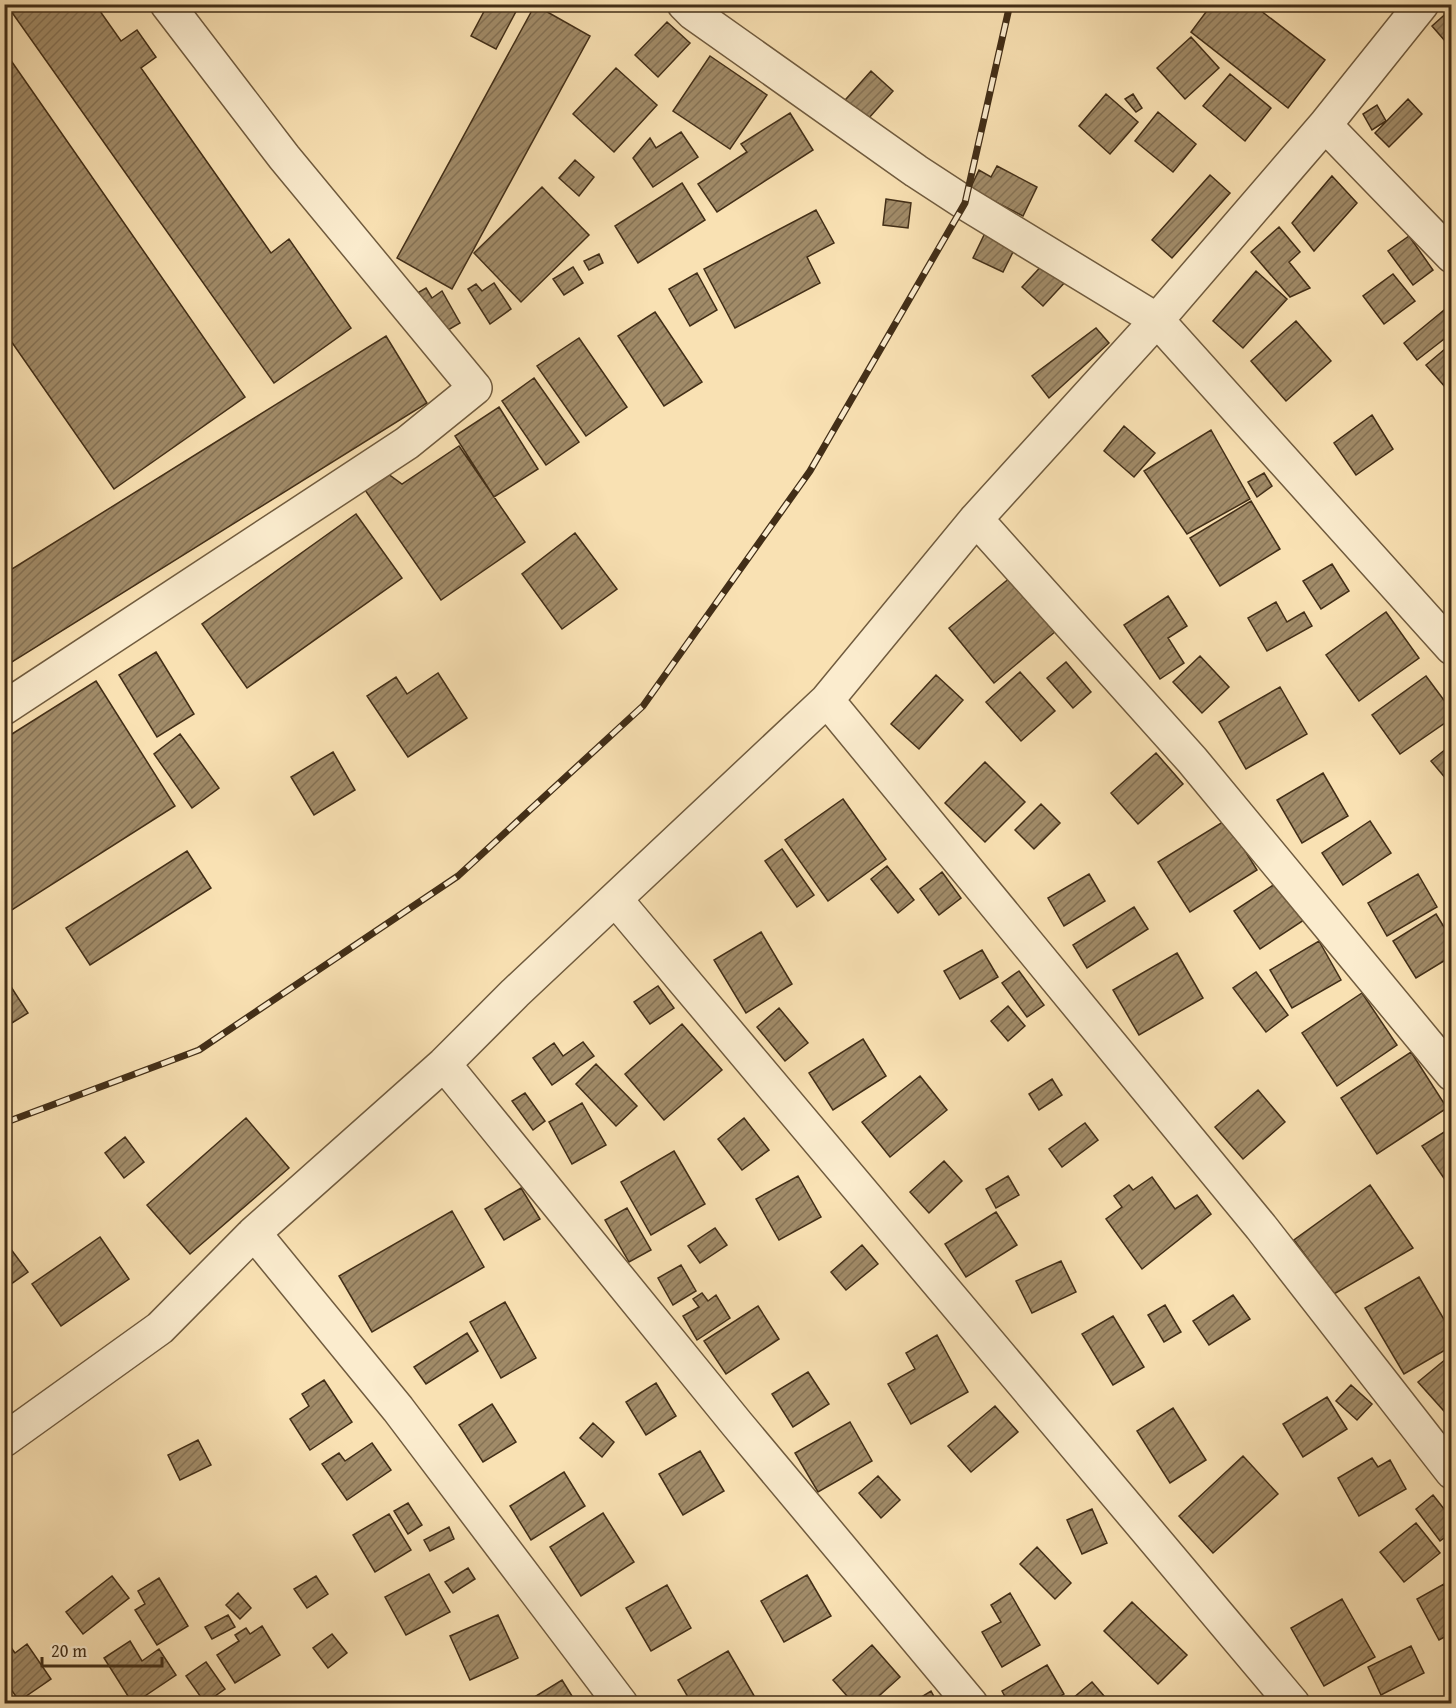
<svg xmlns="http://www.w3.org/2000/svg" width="1456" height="1708" font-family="'Gentium Book Plus',serif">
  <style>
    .building { fill: url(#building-hatch); stroke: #422e17; stroke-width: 1.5 }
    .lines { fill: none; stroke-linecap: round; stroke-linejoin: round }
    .minor-casing { stroke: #705b3e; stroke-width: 36 }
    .minor { stroke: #fbecce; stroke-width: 33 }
    .rail-casing { stroke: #422e17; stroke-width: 7 }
    .rail { stroke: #fbecce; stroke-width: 4.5; stroke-dasharray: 14; stroke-linecap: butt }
  </style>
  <defs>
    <pattern id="building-hatch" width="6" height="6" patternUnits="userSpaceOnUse" patternTransform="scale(1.5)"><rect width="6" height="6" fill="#a18b68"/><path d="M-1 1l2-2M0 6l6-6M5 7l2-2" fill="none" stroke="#857255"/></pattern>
  </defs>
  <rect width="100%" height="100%" fill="#f9e1b3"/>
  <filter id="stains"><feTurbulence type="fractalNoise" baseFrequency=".00333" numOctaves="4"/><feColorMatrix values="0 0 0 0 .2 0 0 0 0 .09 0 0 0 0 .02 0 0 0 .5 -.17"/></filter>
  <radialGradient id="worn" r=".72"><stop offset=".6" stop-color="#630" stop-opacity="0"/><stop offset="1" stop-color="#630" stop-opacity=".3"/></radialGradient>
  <path class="building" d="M 6,4 L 95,4 L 121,41 L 137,30 L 156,57 L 141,68 L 271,253 L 289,239 L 351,328 L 274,383 Z
    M 488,4 L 520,4 L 496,49 L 471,36 Z
    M 1212,4 L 1252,4 L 1325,60 L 1288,108 L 1191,32 Z
    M 535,5 L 590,36 L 452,289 L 397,258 Z
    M 1451,9 L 1452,9 L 1452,49 L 1432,26 Z
    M 667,22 L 690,43 L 658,77 L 635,55 Z
    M 1191,37 L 1219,68 L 1185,99 L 1157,68 Z
    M 710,56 L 767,95 L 730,149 L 673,111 Z
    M 12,62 L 245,397 L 114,489 L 4,331 L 4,67 Z
    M 616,68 L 657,105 L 614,152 L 573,114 Z
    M 871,71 L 893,91 L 860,128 L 838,108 Z
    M 1230,74 L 1271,108 L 1245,141 L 1203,106 Z
    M 1106,94 L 1138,122 L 1110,154 L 1079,126 Z
    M 1133,94 L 1142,108 L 1136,112 L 1125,99 Z
    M 1408,99 L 1422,114 L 1389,147 L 1375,133 Z
    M 1377,105 L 1386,121 L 1372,130 L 1363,114 Z
    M 1158,112 L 1196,144 L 1173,172 L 1135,141 Z
    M 790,113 L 813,150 L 717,212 L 698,184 L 747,152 L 741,144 Z
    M 681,132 L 698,157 L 653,187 L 633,158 L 650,138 L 656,148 Z
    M 575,160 L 594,177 L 579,196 L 559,178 Z
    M 997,166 L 1037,187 L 1023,216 L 970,189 L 979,170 L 991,177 Z
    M 1210,175 L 1230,193 L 1172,258 L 1152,240 Z
    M 1332,176 L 1357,203 L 1314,251 L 1292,223 Z
    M 682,183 L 705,220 L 638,263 L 615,226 Z
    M 542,187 L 589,235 L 521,302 L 474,253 Z
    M 886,199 L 911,203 L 908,228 L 883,225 Z
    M 816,210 L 834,243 L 807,257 L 820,283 L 735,328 L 704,269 Z
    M 1279,227 L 1300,252 L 1289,262 L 1310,288 L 1290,297 L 1251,252 Z
    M 985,233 L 1015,248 L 1003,272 L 973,258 Z
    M 1409,236 L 1433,270 L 1413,285 L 1388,251 Z
    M 599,254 L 603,263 L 589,270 L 584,261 Z
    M 1046,261 L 1067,280 L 1043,306 L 1022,287 Z
    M 573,267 L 583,283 L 564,295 L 553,279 Z
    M 1256,271 L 1287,299 L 1243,348 L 1213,321 Z
    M 697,273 L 717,310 L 690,326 L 669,289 Z
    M 1393,274 L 1415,301 L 1384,324 L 1363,296 Z
    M 494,283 L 511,309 L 490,324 L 468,289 L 476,284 L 482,291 Z
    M 426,288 L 432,298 L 442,291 L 460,323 L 438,336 L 414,295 Z
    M 1449,306 L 1452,309 L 1452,333 L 1417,360 L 1404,343 Z
    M 655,312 L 702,382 L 664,406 L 618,336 Z
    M 1296,321 L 1331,361 L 1286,401 L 1251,361 Z
    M 1096,328 L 1109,343 L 1049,398 L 1032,376 Z
    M 386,336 L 427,403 L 4,667 L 4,574 Z
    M 579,338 L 627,407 L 586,436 L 537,366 Z
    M 1452,343 L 1452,395 L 1426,365 Z
    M 534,378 L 579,442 L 546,465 L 502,401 Z
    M 499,407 L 538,469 L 494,497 L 455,436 Z
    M 1372,415 L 1393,449 L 1356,475 L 1334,443 Z
    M 1124,426 L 1155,453 L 1134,477 L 1104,451 Z
    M 1211,430 L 1250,499 L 1187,534 L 1144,471 Z
    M 459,446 L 525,542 L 441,600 L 365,490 L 388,474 L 402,484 Z
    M 1264,473 L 1272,486 L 1257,497 L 1248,482 Z
    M 1251,501 L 1280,549 L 1220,586 L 1190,538 Z
    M 356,514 L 402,578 L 247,688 L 202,624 Z
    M 575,533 L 617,589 L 562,629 L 522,574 Z
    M 1332,564 L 1349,591 L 1321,609 L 1303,581 Z
    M 1011,577 L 1056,631 L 994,683 L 949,628 Z
    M 1168,596 L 1187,626 L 1168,638 L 1184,663 L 1160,679 L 1124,625 Z
    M 1276,602 L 1287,622 L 1304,612 L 1312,626 L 1267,651 L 1248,618 Z
    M 1386,612 L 1419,658 L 1359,701 L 1326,655 Z
    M 156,652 L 194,714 L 157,737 L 119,675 Z
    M 1200,656 L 1229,687 L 1202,713 L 1173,682 Z
    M 1066,662 L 1091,692 L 1073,708 L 1047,678 Z
    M 1020,672 L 1055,711 L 1021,741 L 986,702 Z
    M 438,673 L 467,718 L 408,757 L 367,696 L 396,677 L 407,694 Z
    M 936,675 L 963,700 L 919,749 L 891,724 Z
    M 1426,676 L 1452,711 L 1452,718 L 1400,754 L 1372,715 Z
    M 96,681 L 175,806 L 4,915 L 4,739 Z
    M 1280,687 L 1307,734 L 1246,769 L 1219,722 Z
    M 180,734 L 219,788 L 192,808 L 154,754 Z
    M 1452,744 L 1452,786 L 1431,761 Z
    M 333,752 L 355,790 L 314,815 L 291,777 Z
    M 1156,753 L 1183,784 L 1138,824 L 1111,793 Z
    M 985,762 L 1025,802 L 985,842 L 945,803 Z
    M 1323,773 L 1348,816 L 1302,843 L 1277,800 Z
    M 843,799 L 886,859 L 828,901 L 785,840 Z
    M 1041,804 L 1060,823 L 1034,849 L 1015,830 Z
    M 1226,820 L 1257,870 L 1190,912 L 1158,862 Z
    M 1370,821 L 1391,853 L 1343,885 L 1322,853 Z
    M 782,849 L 814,895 L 797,907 L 765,861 Z
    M 187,851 L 211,888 L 90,965 L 66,928 Z
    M 887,866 L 914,900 L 898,913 L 871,879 Z
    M 942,872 L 961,898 L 939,915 L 920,889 Z
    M 1089,874 L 1105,901 L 1064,926 L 1048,898 Z
    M 1418,874 L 1437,907 L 1387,936 L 1368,903 Z
    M 1284,878 L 1310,916 L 1260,949 L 1234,911 Z
    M 1134,907 L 1148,929 L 1087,968 L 1073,945 Z
    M 1436,914 L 1452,940 L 1452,956 L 1416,978 L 1393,941 Z
    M 761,932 L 792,984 L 746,1013 L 714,960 Z
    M 1319,941 L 1341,980 L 1292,1008 L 1270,970 Z
    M 982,950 L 998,977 L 960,999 L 944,971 Z
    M 1177,953 L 1203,998 L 1139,1035 L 1113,990 Z
    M 1019,971 L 1044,1005 L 1027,1017 L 1002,983 Z
    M 1256,972 L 1288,1015 L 1266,1032 L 1233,988 Z
    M 4,976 L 28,1013 L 4,1028 Z
    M 658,986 L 674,1008 L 650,1024 L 634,1002 Z
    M 1362,993 L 1397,1045 L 1337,1086 L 1302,1033 Z
    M 1008,1006 L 1025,1026 L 1008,1041 L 991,1021 Z
    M 779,1008 L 808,1043 L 785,1061 L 757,1027 Z
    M 682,1024 L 722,1070 L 664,1120 L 625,1074 Z
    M 863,1039 L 886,1076 L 833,1110 L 809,1073 Z
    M 583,1042 L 594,1056 L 552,1085 L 533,1058 L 554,1043 L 563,1056 Z
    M 1411,1052 L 1447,1108 L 1377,1154 L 1341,1098 Z
    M 596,1064 L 637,1106 L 616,1126 L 576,1084 Z
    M 920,1076 L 947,1110 L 890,1157 L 862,1122 Z
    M 1052,1079 L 1062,1095 L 1039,1110 L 1029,1094 Z
    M 1258,1090 L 1285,1122 L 1243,1159 L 1215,1127 Z
    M 525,1093 L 545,1121 L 533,1130 L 512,1101 Z
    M 582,1103 L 606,1145 L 572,1164 L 549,1122 Z
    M 246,1118 L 289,1168 L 190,1254 L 147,1205 Z
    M 744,1118 L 769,1150 L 742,1170 L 718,1139 Z
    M 1085,1123 L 1098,1140 L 1062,1167 L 1049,1149 Z
    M 1452,1127 L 1452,1190 L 1422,1146 Z
    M 125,1137 L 144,1162 L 124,1178 L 105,1153 Z
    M 674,1151 L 705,1204 L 651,1235 L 621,1182 Z
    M 944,1161 L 962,1181 L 929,1213 L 910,1192 Z
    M 798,1176 L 821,1217 L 779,1240 L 756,1199 Z
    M 1008,1176 L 1019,1195 L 996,1208 L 986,1189 Z
    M 1152,1177 L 1175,1209 L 1197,1195 L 1211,1214 L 1142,1269 L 1106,1219 L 1122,1207 L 1114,1196 L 1129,1185 L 1133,1190 Z
    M 1370,1185 L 1413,1248 L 1334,1294 L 1294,1240 Z
    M 521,1188 L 540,1219 L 504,1240 L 485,1209 Z
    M 627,1208 L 651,1250 L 629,1262 L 605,1220 Z
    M 452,1211 L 484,1267 L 372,1332 L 339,1276 Z
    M 996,1212 L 1017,1245 L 966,1277 L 945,1244 Z
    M 715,1228 L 727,1245 L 700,1263 L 688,1246 Z
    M 100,1237 L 129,1279 L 61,1326 L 32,1284 Z
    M 4,1240 L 28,1272 L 4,1289 Z
    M 862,1245 L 878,1264 L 846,1290 L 831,1272 Z
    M 1061,1261 L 1076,1292 L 1032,1313 L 1016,1281 Z
    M 681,1265 L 696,1291 L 673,1305 L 658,1278 Z
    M 1419,1277 L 1452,1333 L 1452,1346 L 1404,1374 L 1365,1308 Z
    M 702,1293 L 708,1301 L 716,1295 L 730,1318 L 697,1340 L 683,1316 L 699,1307 L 693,1299 Z
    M 1233,1295 L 1250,1319 L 1209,1345 L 1193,1321 Z
    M 505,1302 L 536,1358 L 501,1378 L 470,1322 Z
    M 1165,1305 L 1181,1332 L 1164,1342 L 1148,1315 Z
    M 758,1306 L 779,1339 L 726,1374 L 704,1341 Z
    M 1113,1316 L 1144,1367 L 1113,1385 L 1082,1334 Z
    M 467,1333 L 478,1351 L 426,1384 L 414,1367 Z
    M 937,1335 L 968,1392 L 911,1424 L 888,1384 L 915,1369 L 906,1353 Z
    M 1452,1354 L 1452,1420 L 1418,1382 Z
    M 808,1372 L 829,1404 L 793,1427 L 772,1394 Z
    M 324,1380 L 352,1422 L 310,1450 L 290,1419 L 309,1406 L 302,1394 Z
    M 656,1383 L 676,1416 L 646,1435 L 626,1402 Z
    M 1351,1385 L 1372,1404 L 1357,1420 L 1336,1401 Z
    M 1327,1397 L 1347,1429 L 1303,1457 L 1283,1424 Z
    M 492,1404 L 516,1442 L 483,1462 L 459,1425 Z
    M 995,1406 L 1018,1432 L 971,1472 L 948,1446 Z
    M 1173,1408 L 1206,1460 L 1170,1483 L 1137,1431 Z
    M 850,1422 L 872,1461 L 818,1492 L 795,1453 Z
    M 593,1423 L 614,1442 L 602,1457 L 580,1438 Z
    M 198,1440 L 211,1465 L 180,1480 L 168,1455 Z
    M 372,1443 L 391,1470 L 347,1500 L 322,1464 L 339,1453 L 345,1461 Z
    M 700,1451 L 724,1491 L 683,1515 L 659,1474 Z
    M 1243,1456 L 1278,1494 L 1213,1553 L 1179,1516 Z
    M 1372,1458 L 1378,1467 L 1390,1460 L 1406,1489 L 1359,1516 L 1338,1478 Z
    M 564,1472 L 585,1506 L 531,1540 L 510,1506 Z
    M 878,1476 L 900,1500 L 881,1518 L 859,1493 Z
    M 1433,1495 L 1452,1519 L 1452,1532 L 1440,1541 L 1416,1509 Z
    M 408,1503 L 422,1525 L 408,1534 L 394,1511 Z
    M 1092,1509 L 1107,1543 L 1082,1554 L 1067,1520 Z
    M 603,1513 L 634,1562 L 581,1596 L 550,1547 Z
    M 389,1514 L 411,1550 L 375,1572 L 353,1535 Z
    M 1416,1523 L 1440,1553 L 1404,1582 L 1380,1552 Z
    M 449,1527 L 454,1539 L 430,1551 L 424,1540 Z
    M 1037,1547 L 1071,1583 L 1055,1599 L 1020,1564 Z
    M 468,1568 L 475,1579 L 453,1593 L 445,1582 Z
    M 429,1574 L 450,1612 L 406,1635 L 385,1597 Z
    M 807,1575 L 831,1616 L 784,1642 L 761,1601 Z
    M 112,1576 L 129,1598 L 83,1634 L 66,1612 Z
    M 316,1576 L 328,1594 L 307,1608 L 294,1589 Z
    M 159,1578 L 188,1626 L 157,1645 L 135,1610 L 145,1604 L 138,1591 Z
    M 1444,1584 L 1452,1597 L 1452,1633 L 1439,1640 L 1417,1599 Z
    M 667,1585 L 691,1628 L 651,1651 L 626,1608 Z
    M 238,1593 L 251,1608 L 240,1619 L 226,1605 Z
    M 1010,1593 L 1040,1645 L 1002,1667 L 982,1632 L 1001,1622 L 991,1605 Z
    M 1342,1599 L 1375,1657 L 1324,1686 L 1291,1628 Z
    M 1132,1602 L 1187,1655 L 1158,1684 L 1104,1631 Z
    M 228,1615 L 235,1627 L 212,1639 L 205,1627 Z
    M 498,1615 L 518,1658 L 470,1680 L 450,1636 Z
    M 262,1626 L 280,1655 L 235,1683 L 217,1655 L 239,1641 L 235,1635 L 246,1628 L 250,1634 Z
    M 332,1634 L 347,1653 L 328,1668 L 313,1648 Z
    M 6,1641 L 15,1653 L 27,1644 L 51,1679 L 19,1701 L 4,1679 L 4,1642 Z
    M 130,1641 L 142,1661 L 159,1649 L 176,1675 L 133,1704 L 104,1658 Z
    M 872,1645 L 900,1677 L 870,1704 L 854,1704 L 833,1680 Z
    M 1411,1646 L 1424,1673 L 1381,1695 L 1368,1667 Z
    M 728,1651 L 756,1699 L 749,1704 L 692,1704 L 678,1680 Z
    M 206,1662 L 225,1689 L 205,1703 L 186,1676 Z
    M 1047,1665 L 1064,1694 L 1048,1704 L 1009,1704 L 1002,1691 Z
    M 562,1680 L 577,1704 L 523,1704 Z
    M 1092,1682 L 1111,1704 L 1078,1704 L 1073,1698 Z
    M 931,1691 L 938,1704 L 910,1704 Z"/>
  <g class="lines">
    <g class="minor-casing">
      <path id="minor" d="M 684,4 L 693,13 L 916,171 L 965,203 L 1157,320 L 1452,648
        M 1325,125 L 1452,256
        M 976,519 L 1192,760 L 1452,1074
        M 827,700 L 1261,1227 L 1452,1472
        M 4,708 L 407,443 L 475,388 L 284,157 L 167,4
        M 616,900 L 1293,1704
        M 444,1064 L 737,1424 L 971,1704
        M 254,1233 L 398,1409 L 621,1704
        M 4,1440 L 160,1328 L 254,1233 L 444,1064 L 515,993 L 827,700 L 976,519 L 1157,320 L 1325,125 L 1422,4"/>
    </g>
    <use href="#minor" class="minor"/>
    <g class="rail-casing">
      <path id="rail" d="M 4,1123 L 199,1050 L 458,876 L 643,706 L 810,471 L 965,203 L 1010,4"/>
    </g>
    <use href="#rail" class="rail"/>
  </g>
  <rect width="1456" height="1708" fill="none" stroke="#f9e1b3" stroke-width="24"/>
  <rect x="6" y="6" width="1444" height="1696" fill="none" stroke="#422e17" stroke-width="3"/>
  <rect x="12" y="12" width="1432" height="1684" fill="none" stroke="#422e17" stroke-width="1.5"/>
  <path d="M42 1657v9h120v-9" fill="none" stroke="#422e17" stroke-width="3"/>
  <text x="51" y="1657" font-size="18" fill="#422e17" stroke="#fbecce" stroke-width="4.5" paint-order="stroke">20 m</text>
  <rect width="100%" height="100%" filter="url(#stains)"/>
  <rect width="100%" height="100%" fill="url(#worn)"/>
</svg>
